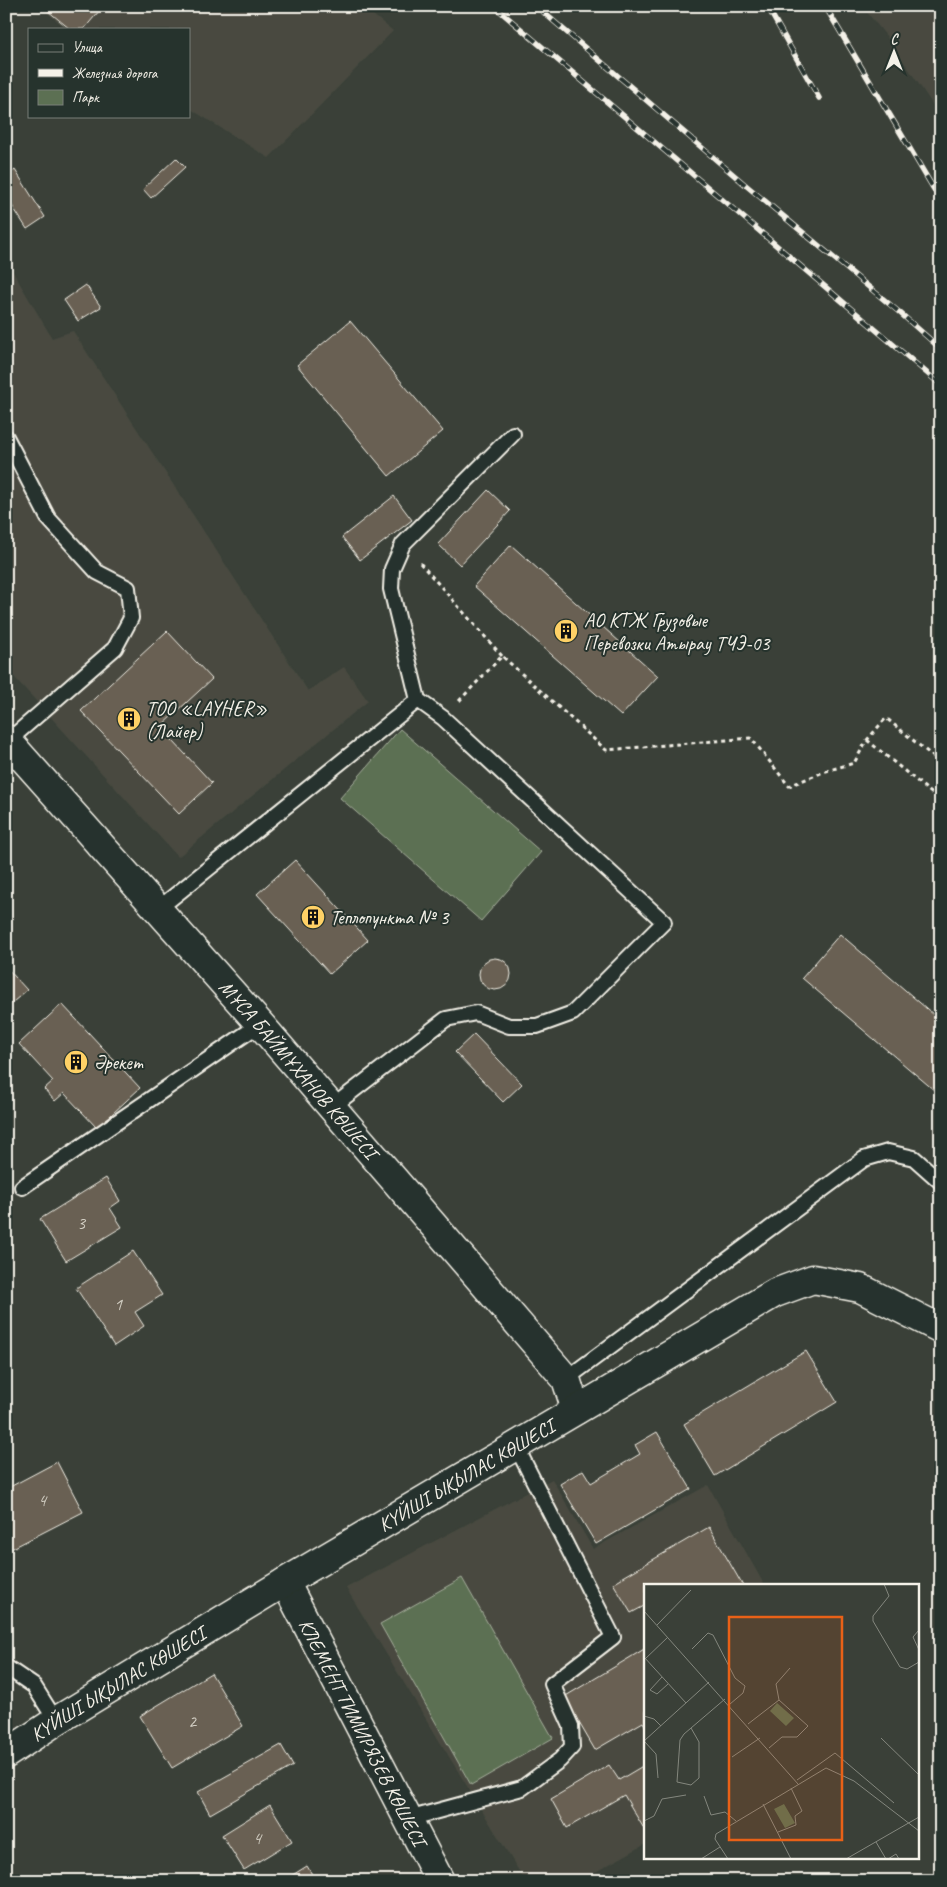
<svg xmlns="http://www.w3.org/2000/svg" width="947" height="1887" font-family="Caveat,sans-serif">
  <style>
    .built { fill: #484a40 }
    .green { fill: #5c7053; stroke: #a8b09e }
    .building { fill: #696052; stroke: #f4f1e8 }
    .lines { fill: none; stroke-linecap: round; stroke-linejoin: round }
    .lane-casing { stroke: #f4f1e8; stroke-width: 18 }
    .street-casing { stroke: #f4f1e8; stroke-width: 31 }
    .path { stroke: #f4f1e8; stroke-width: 3; stroke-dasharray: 4 4; stroke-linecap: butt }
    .lane { stroke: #26332d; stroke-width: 14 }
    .street { stroke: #26332d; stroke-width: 28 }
    .rail-casing { stroke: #f4f1e8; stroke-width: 5.5 }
    .rail { stroke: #26332d; stroke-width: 4; stroke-dasharray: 11; stroke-linecap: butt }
    .labels { text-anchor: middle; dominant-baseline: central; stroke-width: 4; stroke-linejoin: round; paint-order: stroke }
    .number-label { font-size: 18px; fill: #d1cdc2 }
    .poi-label { font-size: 20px; fill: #f4f1e8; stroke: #26332d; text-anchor: start }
    .street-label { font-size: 20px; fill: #f4f1e8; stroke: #26332d }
    .inset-road { fill: none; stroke: #84877e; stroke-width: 1 }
    .view { fill: #e96117; fill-opacity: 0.15; stroke: #e96117; stroke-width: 2.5 }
    .inset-edge { fill: none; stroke: #f4f1e8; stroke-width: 2.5 }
  </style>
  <rect width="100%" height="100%" fill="#3a4038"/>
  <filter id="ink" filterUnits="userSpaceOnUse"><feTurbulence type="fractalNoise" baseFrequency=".02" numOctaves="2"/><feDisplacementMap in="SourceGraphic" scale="10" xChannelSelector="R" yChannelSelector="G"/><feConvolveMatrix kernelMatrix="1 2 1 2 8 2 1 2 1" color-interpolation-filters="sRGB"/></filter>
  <g filter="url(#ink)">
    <path class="built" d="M 39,6 L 362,6 L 393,31 L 269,158 L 189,108 L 189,29 L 67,29 Z
      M 862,6 L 941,6 L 941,117 L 887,37 Z
      M 6,260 L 52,338 L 73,331 L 308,691 L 344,667 L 368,701 L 178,857 L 6,668 Z
      M 552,1479 L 593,1549 L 708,1485 L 765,1586 L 646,1586 L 646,1844 L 579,1881 L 525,1881 L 346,1588 Z"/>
    <path class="green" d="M 400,729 L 541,852 L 481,921 L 340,798 Z
      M 462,1578 L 553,1738 L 471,1785 L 380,1624 Z"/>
    <path class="building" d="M 42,6 L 95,6 L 100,10 L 84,29 L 70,29 Z
      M 176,158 L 185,167 L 151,198 L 143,189 Z
      M 15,170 L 45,217 L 27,229 L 6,196 L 6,176 Z
      M 86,285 L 101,307 L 78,321 L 64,300 Z
      M 350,321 L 443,431 L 389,476 L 297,365 Z
      M 488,490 L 510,511 L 460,565 L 438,544 Z
      M 394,496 L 412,520 L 360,560 L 342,537 Z
      M 511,545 L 658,676 L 621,716 L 474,586 Z
      M 167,631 L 212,679 L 160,727 L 212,783 L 179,814 L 81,711 Z
      M 295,860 L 368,940 L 330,974 L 257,894 Z
      M 840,934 L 941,1021 L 941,1096 L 802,978 Z
      M479 974a16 16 0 1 1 32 0a16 16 0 1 1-32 0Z
      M 6,967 L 27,990 L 6,1008 Z
      M 62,1004 L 140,1088 L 97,1128 L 64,1093 L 55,1101 L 44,1089 L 53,1081 L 19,1044 Z
      M 474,1034 L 522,1084 L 503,1102 L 455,1052 Z
      M 106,1178 L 120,1201 L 110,1208 L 122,1227 L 66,1261 L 40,1219 Z
      M 133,1251 L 162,1295 L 135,1312 L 144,1326 L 114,1346 L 76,1288 Z
      M 806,1351 L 837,1402 L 715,1476 L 684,1424 Z
      M 657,1432 L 691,1489 L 596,1544 L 560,1484 L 583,1470 L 591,1483 L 640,1454 L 635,1445 Z
      M 57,1462 L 83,1512 L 7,1551 L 6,1489 Z
      M 709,1527 L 743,1586 L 646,1586 L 646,1605 L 631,1613 L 613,1583 Z
      M 646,1648 L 646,1727 L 643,1722 L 595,1750 L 564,1697 Z
      M 211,1673 L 243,1726 L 172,1768 L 140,1716 Z
      M 281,1745 L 293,1766 L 210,1814 L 198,1792 Z
      M 646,1764 L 646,1832 L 624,1795 L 567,1828 L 551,1799 L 609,1765 L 619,1780 Z
      M 270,1805 L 292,1841 L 244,1870 L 222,1835 Z
      M 307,1866 L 316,1881 L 283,1881 Z"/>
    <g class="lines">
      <g class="lane-casing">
        <path id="lane" d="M 6,437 L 48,518 L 97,572 L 128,588 L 131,618 L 115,648 L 8,741
          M 418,700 L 391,589 L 392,569 L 403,544 L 513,434
          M 158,909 L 418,700 L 443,718 L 664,922 L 573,1013 L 537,1026 L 509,1026 L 476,1013 L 446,1019 L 332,1107
          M 22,1187 L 260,1024
          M 566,1379 L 864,1159 L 888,1152 L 914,1158 L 941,1182
          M 6,1667 L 34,1686 L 56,1721
          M 408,1819 L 522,1788 L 560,1760 L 572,1747 L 571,1726 L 552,1684 L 613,1637 L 516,1446"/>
      </g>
      <g class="street-casing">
        <g id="street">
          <path id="s1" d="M 6,739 L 260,1024 L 566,1379 L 576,1410"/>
          <path id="s2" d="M 285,1582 L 440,1881"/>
          <path id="s3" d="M 6,1754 L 56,1721 L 285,1582 L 775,1293 L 813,1279 L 860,1288 L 941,1329"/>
        </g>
      </g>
      <path class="path" d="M 420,563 L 502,656
        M 459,701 L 502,656 L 606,750 L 751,738 L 789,786 L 826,771 L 854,763 L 867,740 L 886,718 L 941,763
        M 867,740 L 941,801"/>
      <use href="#lane" class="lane"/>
      <use href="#street" class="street"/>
      <g class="rail-casing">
        <path id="rail" d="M 494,6 L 941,385
          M 536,6 L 748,187 L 899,312 L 941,349
          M 767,6 L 819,98
          M 825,6 L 941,201"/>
      </g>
      <use href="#rail" class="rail"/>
    </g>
  </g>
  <defs>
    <g id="building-disc" transform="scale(1.25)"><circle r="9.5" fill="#ffd166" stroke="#26332d"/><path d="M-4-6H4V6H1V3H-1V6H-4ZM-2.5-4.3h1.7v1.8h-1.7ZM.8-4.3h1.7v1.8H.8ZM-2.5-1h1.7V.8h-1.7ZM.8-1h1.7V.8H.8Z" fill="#111"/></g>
  </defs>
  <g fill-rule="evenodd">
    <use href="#building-disc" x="566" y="631"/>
    <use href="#building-disc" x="129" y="719"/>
    <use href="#building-disc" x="313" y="917"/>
    <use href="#building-disc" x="76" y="1062"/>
  </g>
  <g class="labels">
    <g class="number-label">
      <text x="81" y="1223">3</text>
      <text x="118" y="1304">1</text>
      <text x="42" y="1500">4</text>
      <text x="192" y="1721">2</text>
      <text x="257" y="1838">4</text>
    </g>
    <g class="poi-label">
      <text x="584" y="620">АО КТЖ Грузовые<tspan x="584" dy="23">Перевозки Атырау ТЧЭ-03</tspan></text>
      <text x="146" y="708">ТОО «LAYHER»<tspan x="146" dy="23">(Лайер)</tspan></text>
      <text x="330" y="917">Теплопункта № 3</text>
      <text x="94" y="1062">Әрекет</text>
    </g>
    <g class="street-label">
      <text stroke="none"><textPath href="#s1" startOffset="441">МҰСА БАЙМҰХАНОВ КӨШЕСІ</textPath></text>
      <text stroke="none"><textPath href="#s3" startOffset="538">КҮЙШІ ЫҚЫЛАС КӨШЕСІ</textPath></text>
      <text stroke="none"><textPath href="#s3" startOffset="132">КҮЙШІ ЫҚЫЛАС КӨШЕСІ</textPath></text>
      <text stroke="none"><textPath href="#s2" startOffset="169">КЛЕМЕНТ ТИМИРЯЗЕВ КӨШЕСІ</textPath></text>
    </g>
  </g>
  <g transform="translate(644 1584)">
    <rect width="275" height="275" fill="#3a4038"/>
    <path d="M 133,119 L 150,134 L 142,142 L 126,127 ZM 140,220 L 151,239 L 141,244 L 130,225 Z" fill="#5c7053"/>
    <path class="inset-road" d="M 240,0 L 245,12 L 229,32 L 229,37 L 256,83 L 263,85 L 275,78M 0,27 L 154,200M 13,41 L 47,6M 275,46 L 269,53 L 275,66M 48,65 L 64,49 L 69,51 L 91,94 L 101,102 L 99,109 L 86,120M 0,73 L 42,119M 0,76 L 24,53M 18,93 L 6,106 L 13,110 L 24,100M 135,116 L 132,100 L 146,84M 0,132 L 10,135 L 17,142M 104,140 L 135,116 L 164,142 L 153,153 L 138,153 L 125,164M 47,144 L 55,158 L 55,194 L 47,201 L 33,198 L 36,156 L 40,150 L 81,115M 237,154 L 275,191M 0,157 L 65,98M 0,157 L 12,170 L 14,194M 88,173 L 116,154M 153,196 L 191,169 L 250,219M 60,212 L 67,231 L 81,228 L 92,237M 119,220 L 147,275M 0,237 L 10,232 L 18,215 L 42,211M 134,248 L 152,241 L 151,232 L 158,227 L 147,204M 232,258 L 242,275M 57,275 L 76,263M 84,275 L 71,255 L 72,250 L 182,184 L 210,197 L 275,247M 202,275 L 275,233M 244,275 L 252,270 L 255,275"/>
    <path class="view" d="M 85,33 L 198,33 L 198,256 L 85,256 Z"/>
    <rect width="275" height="275" class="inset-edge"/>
  </g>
  <rect width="947" height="1887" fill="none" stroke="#26332d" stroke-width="25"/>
  <rect x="12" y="12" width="922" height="1862" fill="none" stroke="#f4f1e8" stroke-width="2" filter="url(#ink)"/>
  <rect x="28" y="28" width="162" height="90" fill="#26332d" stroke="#787f78"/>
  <rect x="38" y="44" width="25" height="8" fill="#26332d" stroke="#787f78"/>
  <text x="72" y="52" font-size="15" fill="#f4f1e8">Улица</text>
  <rect x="38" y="69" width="25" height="8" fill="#f4f1e8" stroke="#787f78"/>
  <text x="72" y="78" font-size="15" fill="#f4f1e8">Железная дорога</text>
  <rect x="38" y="90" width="25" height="15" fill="#5c7053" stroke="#787f78"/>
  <text x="72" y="102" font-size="15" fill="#f4f1e8">Парк</text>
  <g transform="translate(894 52)" stroke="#26332d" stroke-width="4" paint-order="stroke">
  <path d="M0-4L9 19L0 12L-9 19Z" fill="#f4f1e8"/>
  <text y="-8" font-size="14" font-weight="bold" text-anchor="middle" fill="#f4f1e8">С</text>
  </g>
</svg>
